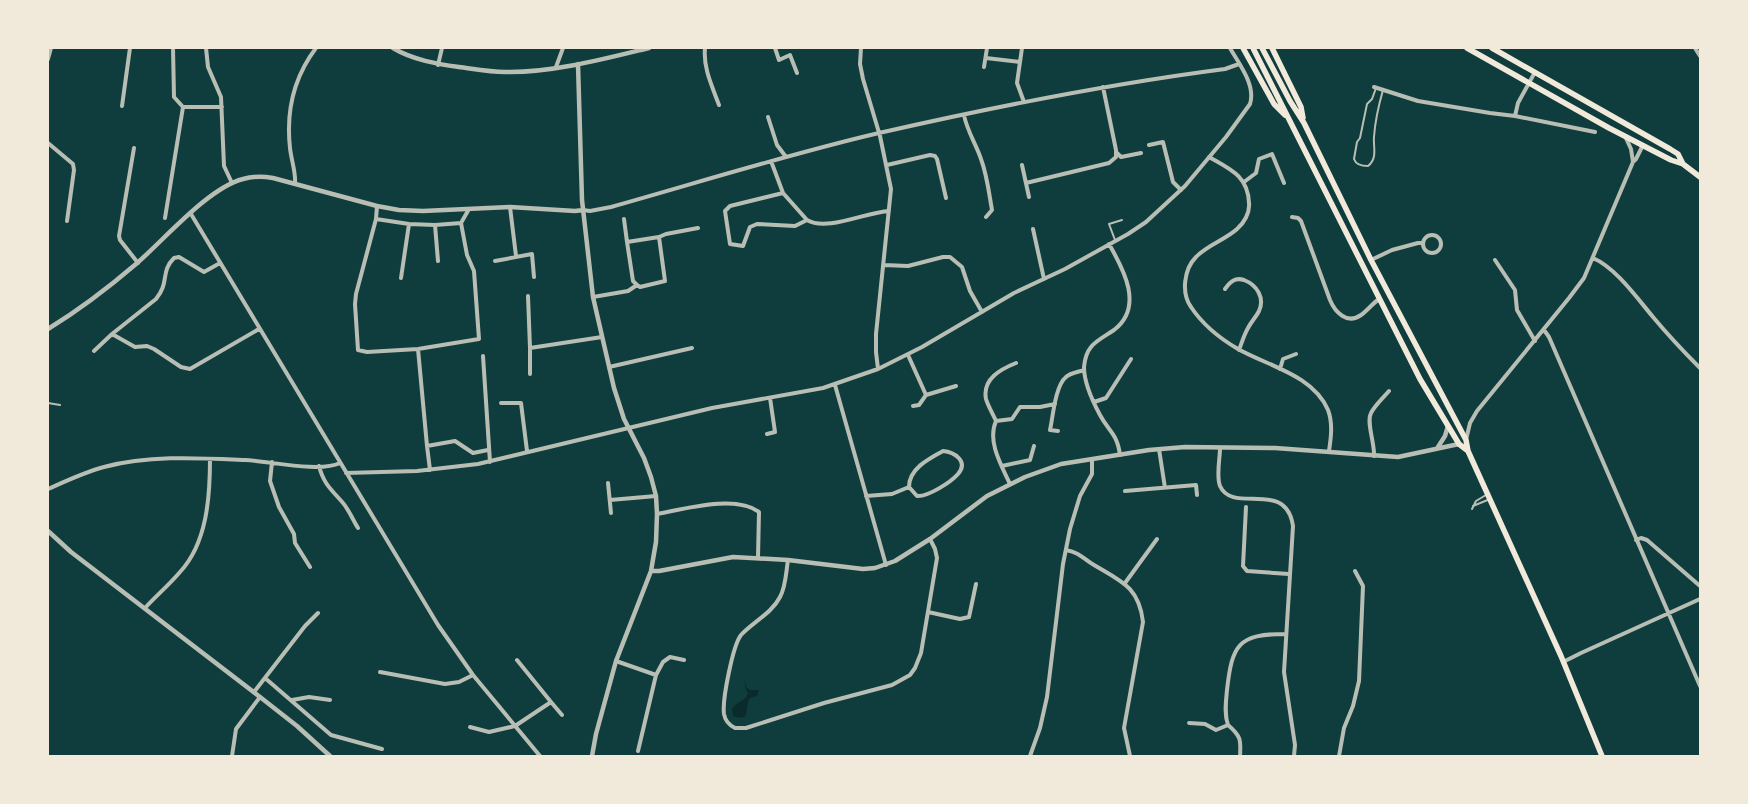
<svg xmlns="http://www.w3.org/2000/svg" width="1748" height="804" font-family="'Alegreya Sans',sans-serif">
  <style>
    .water { fill: #0a2a2b }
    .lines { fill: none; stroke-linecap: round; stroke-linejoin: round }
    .service { stroke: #b8beb3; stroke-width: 2 }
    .minor { stroke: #b8beb3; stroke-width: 4 }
    .tertiary { stroke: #b8beb3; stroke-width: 4.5 }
    .primary { stroke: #f1e9da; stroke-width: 5.5 }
    .trunk { stroke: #f1e9da; stroke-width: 5.5 }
  </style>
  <rect width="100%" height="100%" fill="#0f3d3e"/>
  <path class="water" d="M 744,679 L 747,688 L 750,690 L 759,690 L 757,696 L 750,698 C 744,707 752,723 733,716 L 732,709 C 736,701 746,702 748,693 L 746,690 Z"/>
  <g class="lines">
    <path class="service" d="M 1376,88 L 1372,99 L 1367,104 L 1360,138 L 1357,142 L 1354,159 C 1356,165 1363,166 1368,166 C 1378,158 1373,147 1374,137 C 1375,122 1379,104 1383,90
      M 1115,240 L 1109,224 L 1122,220
      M 48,403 L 60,405
      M 1473,506 L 1490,499
      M 1472,509 L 1476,501 L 1486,495"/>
    <path class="minor" d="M 173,48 L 174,97 L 183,107 L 222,107
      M 206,48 L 208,67 L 221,97 L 224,166 L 232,183
      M 705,48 C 703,68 712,86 719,105
      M 775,48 L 779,60 L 790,55 L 797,73
      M 861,48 L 860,64 L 863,79 L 880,136 L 891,189 L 876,334 L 876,352 L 878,369
      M 1022,48 L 1017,83 L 1024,102
      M 1695,48 L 1700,56
      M 986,58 L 1020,62
      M 48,59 L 51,48
      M 438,65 L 442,48
      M 556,67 L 563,48
      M 984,67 L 987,48
      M 1374,87 L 1418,101 L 1490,113 L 1515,116 L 1595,132
      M 122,106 L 130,48
      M 964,115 C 967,131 976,144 981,159 C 987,175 989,193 992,210 L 986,217
      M 1515,116 L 1518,103 L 1535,72
      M 768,117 L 777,145 L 786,157
      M 1625,136 L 1631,149 L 1633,162
      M 48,143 L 73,164 L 74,170 L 67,221
      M 1149,145 L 1163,142 L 1173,182 L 1181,190
      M 134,148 L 119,236 L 120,240 L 138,263
      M 1117,153 L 1121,157 L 1141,153
      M 1209,157 C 1230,169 1248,176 1249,203 C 1250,213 1244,223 1237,229 C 1225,240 1207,245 1196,257 C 1184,269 1181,293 1191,307 C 1203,325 1219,338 1238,349 C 1268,366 1313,375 1328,410 C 1333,423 1331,438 1329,451
      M 771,161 L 783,193 L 807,220 C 827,232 866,212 889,211
      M 887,165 L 930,155 L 935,156 L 937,159 L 946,198
      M 1022,165 L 1029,197
      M 1244,182 L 1256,173 L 1259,159 L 1272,154 L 1284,183
      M 295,183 C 296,172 291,159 290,148 C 286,112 294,77 316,48
      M 1026,183 L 1109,163 L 1116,157 L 1116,150 L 1103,87
      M 783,193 L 730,206 L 725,211 L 730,244 L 743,246 L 750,227 L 757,224 L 795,226 L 807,220
      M 377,206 L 376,219 L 356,294 L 355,304 L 358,350 L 367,352 L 418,349 L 479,339 L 474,271 L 467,255 L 461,223 L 435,225 L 438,261
      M 510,207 L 516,256
      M 583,210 L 590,211 L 611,207 C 700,182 789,154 879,133 C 993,107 1109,84 1225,69 L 1239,64
      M 191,214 L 438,625 L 473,675 L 540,756
      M 1292,217 L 1298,218 L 1301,221 L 1330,300 C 1335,312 1347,325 1361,315 C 1368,310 1372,304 1379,299
      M 165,218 L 183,107
      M 376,219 L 409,224 L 435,225
      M 624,219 L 627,242
      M 461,223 L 469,209
      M 1033,229 L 1044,279
      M1423 244a9 9 0 1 1 18 0a9 9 0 1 1-18 0Z
      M 1109,244 C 1124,270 1144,307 1114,330 C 1098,341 1086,344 1084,367 C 1084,382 1093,402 1100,415 C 1109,432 1117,433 1120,455
      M 1593,258 C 1616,268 1637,298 1653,317 C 1668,335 1684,352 1700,368
      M 1371,260 L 1392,250 L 1418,243 L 1423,243
      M 1495,260 L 1515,290 L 1517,310 L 1535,341
      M 495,261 L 532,254 L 534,277
      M 220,263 L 204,272 L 179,257 L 174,258 C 160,272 170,282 156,299 L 112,334 L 135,347 L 147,346 L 154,349 L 181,367 L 190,369 L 259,329
      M 884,265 L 908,266 L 943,257 L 950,257 L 962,267 L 970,291 L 982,312
      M 401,278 L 409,224
      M 637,285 L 633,281 L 627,242 L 659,237
      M 1225,289 C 1230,282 1235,277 1244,280 C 1257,285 1265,298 1259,311 C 1256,317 1251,322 1248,328 C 1244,335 1242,342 1239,350
      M 528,296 L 530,348 L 602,337
      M 593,297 L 628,291 L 637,285 L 640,287 L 665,281 L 659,237 L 666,234 L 698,228
      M 1544,330 L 1549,337 L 1700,686
      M 418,349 L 427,446
      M 94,351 L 112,334
      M 908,355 L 926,395 L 919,405 L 913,406
      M 483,356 L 490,462
      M 609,367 L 692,348
      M 1280,369 L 1283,359 L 1296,354
      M 530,374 L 530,348
      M 835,385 L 886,565
      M 926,395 L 956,386
      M 1094,402 L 1106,398 L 1131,359
      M 501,403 L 521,403 L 527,451
      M 996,421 L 1012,419 L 1020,407 L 1040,407 L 1055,404
      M 1058,431 L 1050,430 C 1053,417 1055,386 1066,377 C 1070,373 1078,372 1084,370
      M 767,434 L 775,432 L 770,398
      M 1466,440 L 1470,423 L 1477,411 L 1569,298 L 1584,278 L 1633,162 L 1636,159 L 1643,145
      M 1220,448 C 1220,459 1216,476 1220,486 C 1233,515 1286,478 1293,526 L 1284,672 L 1295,745 L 1294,756
      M 1159,449 L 1165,488
      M 943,451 C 954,452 969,461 958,474 C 951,482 928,497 917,496 L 909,487 C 909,469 928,459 943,451 Z
      M 1374,456 C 1375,444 1366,422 1371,413 C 1375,405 1383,398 1389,391
      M 272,462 L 270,481 L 279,507 L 294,534 L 295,543 L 310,567
      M 319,466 C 324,485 332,490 343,503 C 349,510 353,520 358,528
      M 1002,466 L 1030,460 L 1034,446
      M 430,470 L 427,446 L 455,441 L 473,453 L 488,450
      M 346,473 L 417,471 L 478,464 L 712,408 L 823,388 L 878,369 L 922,347 L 1014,293 L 1065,269 L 1128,234 L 1146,222 L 1185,186 L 1226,137 L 1250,104 C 1256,85 1239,64 1230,48
      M 608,483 L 611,513
      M 1010,484 C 1001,465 987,441 996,421 C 993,414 988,406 986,399 C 982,379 1001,369 1016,363
      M 48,489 C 66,481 85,472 104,467 C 149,455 199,458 245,460 C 269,461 319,473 340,463
      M 1125,491 L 1196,485 L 1197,495
      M 866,496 L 892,494 L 909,487
      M 610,500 L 656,496
      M 1246,507 L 1243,566 L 1247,571 L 1289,574
      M 657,514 C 684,509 736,494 759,512 L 758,557
      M 1636,540 L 1641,538 L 1647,540 L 1700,586
      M 1066,550 C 1081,553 1082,558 1094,565 C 1121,581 1139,587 1143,622 L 1124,728 L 1130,756
      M 788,560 C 786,572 786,586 780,597 C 772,613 753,622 741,635 C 733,645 722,700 724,714 C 725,720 729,725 735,728 L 746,728 L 824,703 L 892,685 L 910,675 L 915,668 L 921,653 L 937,558 L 935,549 L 930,539
      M 1125,583 L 1157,539
      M 145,608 C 156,596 169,585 180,572 C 207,543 210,497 210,459
      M 928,612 L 960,619 L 969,617 L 976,584
      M 616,661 L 656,675
      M 1563,662 L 1581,653 L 1700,599
      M 380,672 L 445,684 L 459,682 L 473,675
      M 265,678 L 331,735 L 382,749
      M 254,692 L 305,626 L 318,613
      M 292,700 L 309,697 L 330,700
      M 551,702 L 562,715
      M 1189,723 L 1205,724 L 1216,730 L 1228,725 C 1224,714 1226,701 1227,690 C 1232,645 1238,634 1285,634
      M 1228,725 C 1241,736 1241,740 1240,756
      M 470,727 L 489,732 L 515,726 L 551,702 L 517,660
      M 638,751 L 656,675 L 663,662 L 670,657 L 684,660
      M 232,756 L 236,729 L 260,697
      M 1030,756 L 1040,728 L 1047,697 L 1063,564 L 1070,529 L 1080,496 L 1092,474 L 1092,459
      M 1339,756 L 1344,728 L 1353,706 L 1359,681 L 1363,586 L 1355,571"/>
    <path class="tertiary" d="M 393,48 C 413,60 437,64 459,67 C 474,69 490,72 505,72 C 551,73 604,59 649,48
      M 578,64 L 582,200 L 593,297 L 614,388 L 624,419 L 644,458 L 651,477 L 656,496 L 657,514 L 656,542 L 651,571 L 616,661 L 596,734 L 592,756
      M 48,329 C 79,310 108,288 136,264 C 164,240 208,188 243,179 C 253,176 262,176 273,178 L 377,206 L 399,210 L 423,211 L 510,207 L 575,211 L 583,210
      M 1438,447 L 1445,436 L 1448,426
      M 48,531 L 71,552 L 260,697 L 297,726 L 330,756
      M 651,571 L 659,571 L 733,557 L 788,560 L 863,569 L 875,568 L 895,561 L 930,539 L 987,496 L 1025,477 L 1061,464 L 1149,450 L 1185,447 L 1275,448 L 1398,457 L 1459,444"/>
    <path class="primary" d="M 1467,48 L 1609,128 L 1671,160 L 1683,164 L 1700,177
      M 1492,48 L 1670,149 L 1678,154 L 1683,164"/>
    <path class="trunk" d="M 1243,48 L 1274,104 L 1285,115
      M 1253,48 L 1420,379 L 1459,444 L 1468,451
      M 1262,48 L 1290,101 L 1304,123 L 1371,260 L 1466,440 L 1468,451 L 1561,656 L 1602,756
      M 1272,48 L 1301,107 L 1303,118"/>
  </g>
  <rect width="1748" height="804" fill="none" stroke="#f1e9da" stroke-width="98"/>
</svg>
